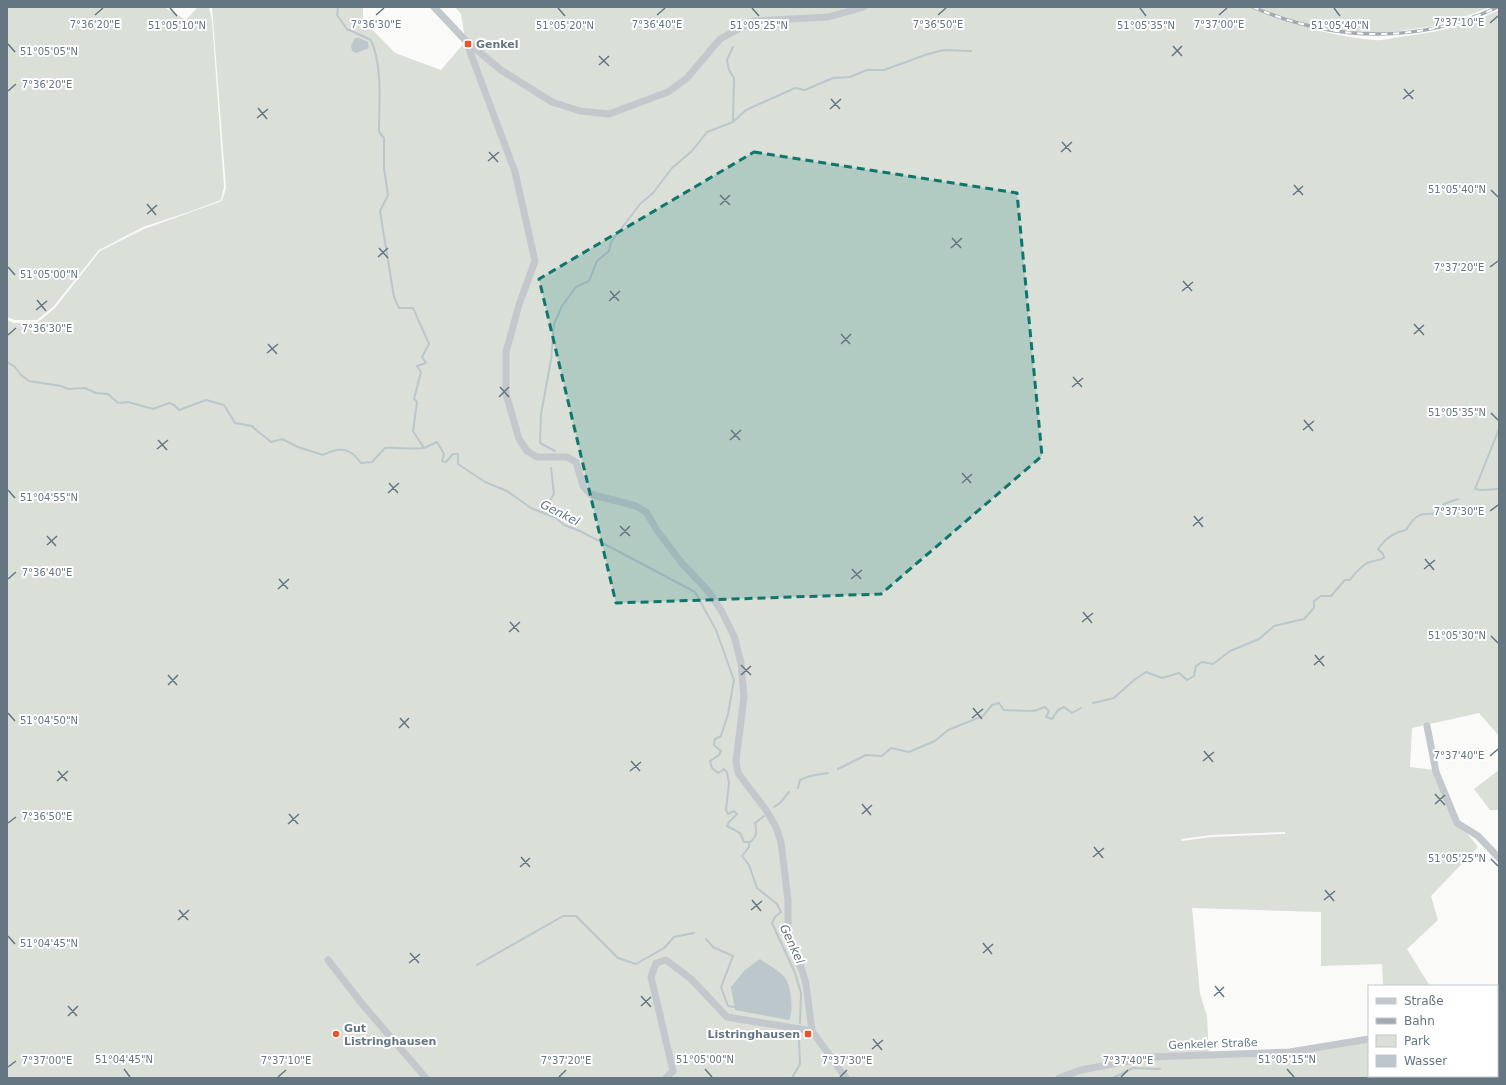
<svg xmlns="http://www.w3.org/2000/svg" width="1506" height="1085" font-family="'DejaVu Sans',sans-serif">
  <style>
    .green { fill: #dadfd7; fill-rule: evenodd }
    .water { fill: #bbc7cb }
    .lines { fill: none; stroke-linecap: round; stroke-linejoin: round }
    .stream { stroke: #bbc7cb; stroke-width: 2 }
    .minor { stroke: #c3c8cc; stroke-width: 7 }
    .rail-casing { stroke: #a2aab0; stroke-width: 3.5 }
    .rail { stroke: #fff; stroke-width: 2; stroke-dasharray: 6; stroke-linecap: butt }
    .marked { fill: #0f766e; fill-opacity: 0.2; stroke: #0f766e; stroke-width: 3; stroke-dasharray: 8 5; stroke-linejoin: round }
    .ticks { fill: none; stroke: #657683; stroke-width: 1.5 }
    .poi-dot { fill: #e4572e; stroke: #fff; stroke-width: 1.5 }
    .labels { text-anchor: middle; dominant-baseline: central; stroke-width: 4; stroke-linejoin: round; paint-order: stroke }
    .poi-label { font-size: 11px; font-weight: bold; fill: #657683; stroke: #fff; text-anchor: start }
    .street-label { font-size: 11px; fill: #657683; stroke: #fff }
    .water-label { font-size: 12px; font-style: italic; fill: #60757c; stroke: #fff }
    .ticks-label { font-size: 10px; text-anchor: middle; fill: #657683; stroke: #fff; stroke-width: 4; stroke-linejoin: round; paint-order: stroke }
  </style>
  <rect width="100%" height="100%" fill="#fafaf8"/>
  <path class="green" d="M 7,7 L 164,7 L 186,20 L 198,7 L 209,7 L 212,21 L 224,187 L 221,200 L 189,212 L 143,227 L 99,250 L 53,307 L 37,320 L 15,320 L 7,317 Z
    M 212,7 L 363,7 L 363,20 L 395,53 L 441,70 L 465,42 L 514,172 L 534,261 L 505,351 L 507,395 L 508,353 L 536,262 L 516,171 L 467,43 L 552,103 L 610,116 L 669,93 L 721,40 L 755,23 L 827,18 L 869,7 L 1251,7 C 1291,23 1332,37 1375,40 C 1383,41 1391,38 1399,37 C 1434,33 1468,26 1499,10 L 1499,736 L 1479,713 L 1412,728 L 1410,767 L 1435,770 L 1462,827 L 1478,847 L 1431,896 L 1438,920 L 1407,949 L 1430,986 L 1383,986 L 1382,964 L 1321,966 L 1321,912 L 1192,908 L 1200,994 L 1207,1016 L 1209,1056 L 1291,1053 L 1369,1040 L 1369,1076 L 1397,1076 L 1394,1078 L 7,1078 L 7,320 L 14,323 L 38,322 L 55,308 L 100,251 L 144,229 L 222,201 L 226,188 ZM 1285,832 L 1285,834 L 1212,837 L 1181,841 L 1182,839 L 1211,835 Z
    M 455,7 L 860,7 L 827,15 L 752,20 L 719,38 L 699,63 L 667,91 L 609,113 L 581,110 L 552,101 L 501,69 L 465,39 L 461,14 Z
    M 1258,7 L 1491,7 L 1455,20 L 1433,26 L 1373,35 L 1327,30 L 1274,14 Z
    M 1499,770 L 1499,810 L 1490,810 L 1474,789 Z"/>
  <path class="water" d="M 355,38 L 359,38 L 368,42 L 369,48 L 356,53 L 352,51 L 351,46 Z
    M 760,959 C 768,965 779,970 785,978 C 791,985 794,1012 789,1020 L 735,1010 L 731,987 L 745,970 Z"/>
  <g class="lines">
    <path class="stream" d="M 338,7 L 337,15 L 347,29 L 371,40 C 383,68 379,103 379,132 L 384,138 L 384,168 L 388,195 L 380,211 L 394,297 L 399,308 L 413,308 L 429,344 L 422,357 L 426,363 L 417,366 L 421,372 L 414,399 L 417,402 L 413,431 L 424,448 L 437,442 L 444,454 L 442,461 L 446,462 L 453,454 L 458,454 L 458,464 L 485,482 L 507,491 L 531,508 L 556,518 L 564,525 L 580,531 L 695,592 L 716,630 L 734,680 L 728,714 L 721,736 L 715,739 L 714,745 L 721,751 L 719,755 L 710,761 L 712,768 L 718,773 L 724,769 L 727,772 L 729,783 L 726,810 L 728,814 L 734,811 L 737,814 L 729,822 L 727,826 L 740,833 L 744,842 L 749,842 L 749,847 L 742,856 L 749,865 L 757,888 L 777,904 L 781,912 L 775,917 L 772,923 L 795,973 L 801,993 L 800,1023
      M 733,47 L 727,60 L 729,70 L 734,78 L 733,121
      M 7,362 L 15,367 L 21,375 L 29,381 L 61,386 L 68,389 L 85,388 L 96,393 L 108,394 L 118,403 L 128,402 L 153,409 L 169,403 L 174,405 L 179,410 L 206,400 L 224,405 L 235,423 L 252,426 C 258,433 265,436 271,442 L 282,439 L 298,447 L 323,455 C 339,447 350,447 361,463 L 372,462 L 385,448 C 398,447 412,450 423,448
      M 1499,429 L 1475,489 L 1482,490 L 1499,489
      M 555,451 L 540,443 L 541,414 L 551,360 L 554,324 L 562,306 L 576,287 L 589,281 L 597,261 L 609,251 L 611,242 L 640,204 L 653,193 L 672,168 L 692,151 L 707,132 L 733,122 L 746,110 L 795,88 L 805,90 L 833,78 L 850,77 L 867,70 L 884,70 L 928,54 L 944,50 L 971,51
      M 542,513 L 554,494 L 551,468
      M 1093,703 L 1114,698 L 1134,680 L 1146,672 L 1162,678 L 1179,673 L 1187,680 L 1194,676 L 1196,666 L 1202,662 L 1213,664 L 1230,651 L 1259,639 L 1274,626 L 1304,619 L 1314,608 L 1314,601 L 1321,596 L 1331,596 L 1345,580 L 1350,580 C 1354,574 1364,563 1370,562 C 1376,560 1379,561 1384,558 L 1383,554 L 1378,549 C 1385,539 1394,532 1406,530 C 1416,514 1419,513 1438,514 L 1443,510 L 1444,504 L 1458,499
      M 838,769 L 866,755 L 882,756 L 891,748 L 909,752 L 935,741 L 948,730 L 983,716 L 992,705 L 999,703 L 1004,710 L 1034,711 L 1045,707 L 1049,711 L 1046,717 L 1052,719 L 1058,710 L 1064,707 L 1072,713 L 1081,708
      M 798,788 L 800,780 L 810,776 L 828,773
      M 774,807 L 780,803 L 789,792
      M 750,842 C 757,837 757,831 755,823 L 764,816
      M 706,939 L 713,947 L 733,956 L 721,987 L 728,1006 L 734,1007
      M 477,965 L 563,916 L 576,916 L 618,958 L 636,964 L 664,948 L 674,937 L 694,933
      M 792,1078 L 800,1064 L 799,1040
      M 1113,1078 L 1133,1068 L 1160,1069"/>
    <path class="minor" d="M 434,7 L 466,41 L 501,70 L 552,102 L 580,111 L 609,114 L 668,92 L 687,78 L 720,39 L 753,21 L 828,17 L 864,7
      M 466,41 L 515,172 L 535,261 L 519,305 L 506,352 L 506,394 L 519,439 L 527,451 L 537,457 L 567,457 L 576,462 L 583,486 L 590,494 L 636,506 L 647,513 L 656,529 L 681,562 L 709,592 L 722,612 L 734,636 L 741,663 L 744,697 L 736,761 L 738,773 L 766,810 L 776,827 L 781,842 L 788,900 L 788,930 L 793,950 L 802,970 L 806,984 L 812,1031
      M 1427,726 L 1436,772 L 1457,823 L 1478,836 L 1499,858
      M 328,960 L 363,1005 L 426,1078
      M 1497,1010 L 1499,1010
      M 812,1031 L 846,1078
      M 666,1078 L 673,1071 L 651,977 L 656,963 L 666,960 L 691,979 L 727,1017 L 812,1031
      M 1059,1078 L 1081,1070 L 1150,1057 L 1290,1052 L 1369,1039"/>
    <g class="rail-casing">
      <path id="rail" d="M 1253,7 C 1334,42 1418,44 1498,7"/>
    </g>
    <use href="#rail" class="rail"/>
  </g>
  <path class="marked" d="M 754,152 L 1017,193 L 1042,456 L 881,594 L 616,603 L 539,279 Z"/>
  <path class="ticks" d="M 170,8 L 177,16M 558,8 L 565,16M 752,8 L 759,16M 1140,8 L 1146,16M 1334,8 L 1340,16M 95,15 L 103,8M 376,15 L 384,8M 657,15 L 665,8M 938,15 L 946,8M 1219,15 L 1227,8M 1490,23 L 1498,16M 8,44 L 15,52M 1173,46 L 1182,56M 599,56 L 609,66M 1172,56 L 1182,46M 599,65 L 609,56M 1404,89 L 1413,99M 8,91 L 16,84M 831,99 L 840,109M 1403,99 L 1414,90M 258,108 L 267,119M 830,109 L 841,99M 257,118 L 268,109M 1062,142 L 1071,152M 489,152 L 498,162M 1061,152 L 1072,142M 488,161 L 499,152M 1294,185 L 1303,195M 1491,190 L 1498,197M 720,195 L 730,205M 1293,195 L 1303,186M 147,204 L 156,215M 720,205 L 730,195M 147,214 L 157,205M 952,238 L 961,248M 379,248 L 388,258M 951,248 L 962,238M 378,257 L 388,248M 8,267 L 15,275M 1490,267 L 1498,261M 1183,281 L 1192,291M 610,291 L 619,301M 1182,291 L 1193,282M 37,300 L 46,311M 609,301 L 620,291M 36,310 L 47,301M 1414,324 L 1424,335M 841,334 L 850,344M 1414,334 L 1424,325M 8,335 L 16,328M 268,344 L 277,354M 841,344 L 851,334M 267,353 L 278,344M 1073,377 L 1082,387M 500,387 L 509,397M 1072,387 L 1083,378M 499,397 L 509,387M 1491,413 L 1498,420M 1304,420 L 1313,431M 731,430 L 740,440M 1303,430 L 1314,421M 158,440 L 167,450M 730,440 L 741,430M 157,449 L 168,440M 962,473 L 971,483M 389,483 L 398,493M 962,483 L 972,474M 8,490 L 15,498M 388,493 L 399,483M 1490,511 L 1498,505M 1194,516 L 1203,527M 620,526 L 630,536M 1193,526 L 1203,517M 47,536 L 56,546M 620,536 L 630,526M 47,545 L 57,536M 1425,559 L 1434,570M 852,569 L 861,579M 1424,569 L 1435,560M 8,579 L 16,572M 279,579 L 288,589M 851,579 L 862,570M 278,589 L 289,579M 1083,612 L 1092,623M 510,622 L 519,632M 1082,622 L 1093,613M 509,632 L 520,622M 1491,636 L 1498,643M 1315,655 L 1324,666M 741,665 L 751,675M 1314,665 L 1324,656M 168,675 L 177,685M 741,675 L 751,666M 168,685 L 178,675M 973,708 L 982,719M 8,713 L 15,721M 400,718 L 409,728M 972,718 L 983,709M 399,728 L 409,718M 1204,751 L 1213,762M 1490,756 L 1498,749M 631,761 L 640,771M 1203,761 L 1214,752M 58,771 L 67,781M 630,771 L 641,762M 57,781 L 68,771M 1435,794 L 1445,805M 862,804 L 871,815M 1435,804 L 1445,795M 289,814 L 298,824M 862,814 L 872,805M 8,823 L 16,817M 288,824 L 299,814M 1094,847 L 1103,858M 521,857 L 530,867M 1093,857 L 1104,848M 1491,859 L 1498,866M 520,867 L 530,858M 1325,890 L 1334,901M 752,900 L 761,911M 1324,900 L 1335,891M 179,910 L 188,920M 751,910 L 762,901M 178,920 L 189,910M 8,936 L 15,944M 983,943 L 992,954M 410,953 L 419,963M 983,953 L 993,944M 409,963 L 420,954M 1215,986 L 1224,997M 641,996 L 651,1007M 1214,996 L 1224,987M 68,1006 L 77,1016M 641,1006 L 651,997M 68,1016 L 78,1006M 873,1039 L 882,1050M 872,1049 L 883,1040M 8,1067 L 16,1061M 124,1069 L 130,1077M 705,1069 L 712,1077M 1287,1069 L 1294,1077M 278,1077 L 286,1070M 559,1077 L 566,1070M 840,1077 L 847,1070M 1121,1077 L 1128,1070"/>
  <g class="poi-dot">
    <rect x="464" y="40" width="8" height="8" rx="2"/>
    <circle cx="336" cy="1034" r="4"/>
    <rect x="804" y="1030" width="8" height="8" rx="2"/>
  </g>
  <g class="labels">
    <g class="poi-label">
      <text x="476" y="44">Genkel</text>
      <text x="344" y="1028">Gut<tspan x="344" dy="13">Listringhausen</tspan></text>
      <text x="800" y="1034" text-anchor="end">Listringhausen</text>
    </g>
    <g class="street-label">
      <text transform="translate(1213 1044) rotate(-2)">Genkeler Straße</text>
    </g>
    <g class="water-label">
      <text transform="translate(560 513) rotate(27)">Genkel</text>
      <text transform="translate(792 944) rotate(65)">Genkel</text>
    </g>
  </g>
  <g class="ticks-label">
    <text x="1459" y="26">7°37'10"E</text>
    <text x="95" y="28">7°36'20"E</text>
    <text x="376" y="28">7°36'30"E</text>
    <text x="657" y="28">7°36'40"E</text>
    <text x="938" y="28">7°36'50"E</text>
    <text x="1219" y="28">7°37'00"E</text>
    <text x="565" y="29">51°05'20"N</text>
    <text x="759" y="29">51°05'25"N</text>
    <text x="1146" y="29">51°05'35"N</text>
    <text x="177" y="29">51°05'10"N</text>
    <text x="1340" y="29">51°05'40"N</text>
    <text x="49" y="55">51°05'05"N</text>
    <text x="47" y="88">7°36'20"E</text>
    <text x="1457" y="193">51°05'40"N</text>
    <text x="1459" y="271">7°37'20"E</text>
    <text x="49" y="278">51°05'00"N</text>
    <text x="47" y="332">7°36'30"E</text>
    <text x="1457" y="416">51°05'35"N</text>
    <text x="49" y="501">51°04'55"N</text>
    <text x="1459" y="515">7°37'30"E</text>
    <text x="47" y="576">7°36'40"E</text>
    <text x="1457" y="639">51°05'30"N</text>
    <text x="49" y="724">51°04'50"N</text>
    <text x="1459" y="759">7°37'40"E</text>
    <text x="47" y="820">7°36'50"E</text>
    <text x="1457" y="862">51°05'25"N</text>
    <text x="49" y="947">51°04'45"N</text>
    <text x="124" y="1063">51°04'45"N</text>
    <text x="705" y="1063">51°05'00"N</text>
    <text x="1287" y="1063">51°05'15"N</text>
    <text x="286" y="1064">7°37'10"E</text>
    <text x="566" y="1064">7°37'20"E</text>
    <text x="847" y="1064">7°37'30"E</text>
    <text x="1128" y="1064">7°37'40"E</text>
    <text x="47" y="1064">7°37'00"E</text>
  </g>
  <rect width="1506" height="1085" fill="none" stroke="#657683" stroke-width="16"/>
  <rect x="1368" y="985" width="130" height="92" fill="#ffffff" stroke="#c1c8cd"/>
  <rect x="1376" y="998" width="20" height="6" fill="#c3c8cc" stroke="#c1c8cd"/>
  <text x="1404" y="1005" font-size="12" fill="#657683">Straße</text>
  <rect x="1376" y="1018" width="20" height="6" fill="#a2aab0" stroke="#c1c8cd"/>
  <text x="1404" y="1025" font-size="12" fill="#657683">Bahn</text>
  <rect x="1376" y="1035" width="20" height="12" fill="#dadfd7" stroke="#c1c8cd"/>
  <text x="1404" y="1045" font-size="12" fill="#657683">Park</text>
  <rect x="1376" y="1055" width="20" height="12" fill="#bbc7cb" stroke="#c1c8cd"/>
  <text x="1404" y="1065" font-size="12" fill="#657683">Wasser</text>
</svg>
